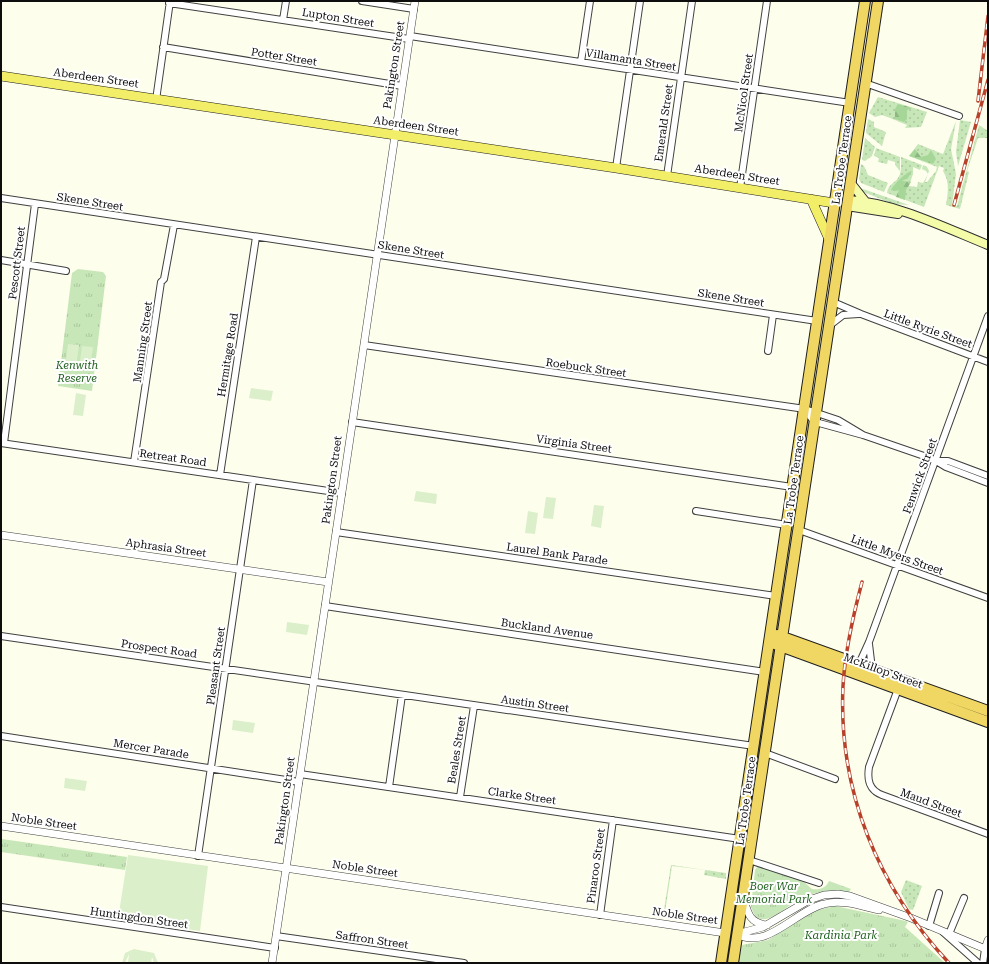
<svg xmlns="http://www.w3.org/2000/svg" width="989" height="964" font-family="'Roboto Serif',serif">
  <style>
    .grass { fill: url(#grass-dots) }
    .forest { fill: url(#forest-firs) }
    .park { fill: url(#park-tufts) }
    .pitch { fill: #daefca }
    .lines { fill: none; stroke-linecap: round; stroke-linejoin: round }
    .minor-casing { stroke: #404040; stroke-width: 8 }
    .tertiary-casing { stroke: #404040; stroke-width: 8 }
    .secondary-casing { stroke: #2f2f2f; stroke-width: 10 }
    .primary-casing { stroke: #1e1e1e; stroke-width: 10 }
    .trunk-casing { stroke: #1e1e1e; stroke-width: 12 }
    .minor { stroke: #fff; stroke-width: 6 }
    .tertiary { stroke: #fff; stroke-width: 7 }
    .secondary { stroke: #f4fcaa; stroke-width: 8 }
    .primary { stroke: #f3ee68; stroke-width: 9 }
    .trunk { stroke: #f0d662; stroke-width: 10 }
    .rail-casing { stroke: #b7412a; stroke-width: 3.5 }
    .rail { stroke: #fff; stroke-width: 2; stroke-dasharray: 6; stroke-linecap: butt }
    .labels { text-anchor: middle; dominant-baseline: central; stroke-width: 4; stroke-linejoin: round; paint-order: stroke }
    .street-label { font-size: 11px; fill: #0d0d0d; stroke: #fff }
    .park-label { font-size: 11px; font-style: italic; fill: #206120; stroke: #fff }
  </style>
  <defs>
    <pattern id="grass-dots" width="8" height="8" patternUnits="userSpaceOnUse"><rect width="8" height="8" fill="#c7e7b8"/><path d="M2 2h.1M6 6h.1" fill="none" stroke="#aac59d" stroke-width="1.8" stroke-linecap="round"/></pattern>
    <pattern id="forest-firs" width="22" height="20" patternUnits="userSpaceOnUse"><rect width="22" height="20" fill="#a7d798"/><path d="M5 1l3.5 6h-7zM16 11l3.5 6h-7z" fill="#8fb782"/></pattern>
    <pattern id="park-tufts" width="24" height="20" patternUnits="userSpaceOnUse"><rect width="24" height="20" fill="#c7e7b8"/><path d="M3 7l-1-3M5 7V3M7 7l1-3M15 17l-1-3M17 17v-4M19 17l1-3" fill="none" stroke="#aac59d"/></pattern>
  </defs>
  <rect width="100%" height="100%" fill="#fefeed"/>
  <path class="grass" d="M 878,97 L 927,112 L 921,127 L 905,128 L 907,125 C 897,121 891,118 882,115 L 875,117 L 869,113 Z
    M 868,119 L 874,122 L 874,127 L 886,132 L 882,146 L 866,133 Z
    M 960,120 L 971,122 L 958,166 L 956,152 Z
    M 956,121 L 951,149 L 956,174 L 952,205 L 957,206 L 979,125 L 988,131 L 987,138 L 978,138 L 967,171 L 969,172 L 960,209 L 946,205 C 948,193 950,182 943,171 L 944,168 L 939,166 L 924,207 L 887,193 C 888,184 894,184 898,178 C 902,172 901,164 901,157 L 922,165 L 920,170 L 913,167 L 913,174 L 909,186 L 917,187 L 918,182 L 923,183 L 928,174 L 926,171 L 922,169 L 923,165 L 927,167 L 929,171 L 925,182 L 927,182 L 936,171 L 937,167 L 909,156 L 918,144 L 943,154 Z
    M 865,138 L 875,147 L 872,156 L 865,161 L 862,160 Z
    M 876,148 L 900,157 L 900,171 L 895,165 L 895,162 L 888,160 L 887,164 L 878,162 L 879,158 L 874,156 Z
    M 861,164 L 864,166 L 868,175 L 888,183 L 884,192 L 861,183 L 859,179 Z
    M 863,189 L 909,205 L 893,204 L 861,191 Z
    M 671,865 L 726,873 L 726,879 L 704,875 L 705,870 L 672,866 L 665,912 L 674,917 L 663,916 Z
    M 906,880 L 922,886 L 913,910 L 909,909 L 901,892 Z"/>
  <path class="forest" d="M 898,104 L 912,108 L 907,110 L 907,119 L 904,122 L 895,119 L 895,109 Z
    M 915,149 L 921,157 L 928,155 L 931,150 L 936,159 L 933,164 L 909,156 Z
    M 912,171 L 908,178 L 902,181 L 911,182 L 906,190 L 905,200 L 896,197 L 899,190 L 896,191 L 891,190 C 894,184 906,172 912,171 Z"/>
  <path class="park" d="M 78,269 L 103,272 L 106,276 L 92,391 L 58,386 L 72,273 Z
    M 2,839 L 127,857 L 125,870 L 1,852 Z
    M 758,866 L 804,882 L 812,889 C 820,890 826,888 829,881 L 851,889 L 849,892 C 833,890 819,891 803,897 C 787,904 773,926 754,917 L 755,916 L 751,907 L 755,870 Z
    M 835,906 L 906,921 L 908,922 L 905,927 L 945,963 L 738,963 L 742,945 L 768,940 L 814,911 Z"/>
  <path class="pitch" d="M 68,344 L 79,345 L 76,368 L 65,366 Z
    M 82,346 L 93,347 L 90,370 L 79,368 Z
    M 251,388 L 273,391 L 271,401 L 249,398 Z
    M 76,393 L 86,395 L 83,416 L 73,415 Z
    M 416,491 L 437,494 L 436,504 L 414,501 Z
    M 546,497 L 556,498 L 553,519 L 543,518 Z
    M 594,505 L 604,506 L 601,528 L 591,526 Z
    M 528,511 L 538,513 L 535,534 L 525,533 Z
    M 287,622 L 309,625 L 307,635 L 286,632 Z
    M 233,720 L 255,723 L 253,733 L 232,730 Z
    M 65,778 L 87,781 L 85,791 L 64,788 Z
    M 128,855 L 208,866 L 200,931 L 118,919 Z
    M 134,949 L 154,953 L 158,963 L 154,963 L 152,957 L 151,963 L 128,963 L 129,954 L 125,963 L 122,963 L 125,953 Z"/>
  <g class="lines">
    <g class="minor-casing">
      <path id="minor" d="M 362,1 L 414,9
        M 169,3 L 409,39
        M 283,20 L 286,1
        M 410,36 L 850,103
        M 163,47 L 402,86
        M 581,62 L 590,1
        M 865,83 L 959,116
        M 156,100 L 170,1
        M 616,168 L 640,1
        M 667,176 L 692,1
        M 740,188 L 767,1
        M 1,198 L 817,321
        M 1,260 L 66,271
        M 833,302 L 861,314 L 988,362
        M 830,325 L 843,315 L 859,314
        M 364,345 L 805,409 L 838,420 L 863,435
        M 768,351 L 773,315
        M 805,409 L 812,419 L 819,423 L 863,435 L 924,456 L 936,461 L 946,467 L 988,483
        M 352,422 L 792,487
        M 1,443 L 342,493
        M 4,443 L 35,204
        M 937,461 L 948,461 L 988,476
        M 134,462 L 161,282 L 164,279 L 174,225
        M 220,475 L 256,237
        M 696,511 L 787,525
        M 799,530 L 988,598
        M 336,532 L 776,596
        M 325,606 L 765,672
        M 1,636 L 754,746
        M 869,644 L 872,669
        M 859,664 L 869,642 L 988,316
        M 898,689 L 869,767 C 867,780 869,790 882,795 L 988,834
        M 1,736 L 299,782
        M 765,753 L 835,779
        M 300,774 L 740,839
        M 389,787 L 402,695
        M 460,797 L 474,706
        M 198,856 L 253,480
        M 749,860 L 819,883
        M 1,907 L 275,948
        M 600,915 L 613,820
        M 929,926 L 939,893
        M 943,932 L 978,963
        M 949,934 L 964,898
        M 276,936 L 464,963
        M 983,963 L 985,949"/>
    </g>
    <g class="tertiary-casing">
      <path id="tertiary" d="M 1,535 L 328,582
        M 1,826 L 725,933
        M 744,900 C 748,914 750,923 767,925
        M 737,934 L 763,927 L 809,900 L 824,895 L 838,894 L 850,896 L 911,918 L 988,950
        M 737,934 C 767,951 796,910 824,904 C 842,899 861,906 879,910
        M 985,949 L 988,940
        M 272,963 L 415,1"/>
    </g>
    <g class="secondary-casing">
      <path id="secondary" d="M 850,182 L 865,201
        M 848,200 C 893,202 946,228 988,245
        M 847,206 L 898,214"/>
    </g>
    <g class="primary-casing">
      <path id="primary" d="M 1,76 L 616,168 L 834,203
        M 811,199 L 829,239"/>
    </g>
    <g class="trunk-casing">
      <path id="trunk" d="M 777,635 L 988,711
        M 775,644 L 988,722
        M 721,963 L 865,1
        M 733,963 L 878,1"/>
    </g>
    <use href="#minor" class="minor"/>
    <use href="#tertiary" class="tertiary"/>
    <use href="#secondary" class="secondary"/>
    <use href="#primary" class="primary"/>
    <use href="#trunk" class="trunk"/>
    <g class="rail-casing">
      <path id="rail" d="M 978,101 L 988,16
        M 954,205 L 988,80
        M 862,582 C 853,616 845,650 843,686 C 838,791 878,887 949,963"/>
    </g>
    <use href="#rail" class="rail"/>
  </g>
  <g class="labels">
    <g class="street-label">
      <text transform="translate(338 18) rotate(9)">Lupton Street</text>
      <text transform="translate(284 57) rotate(9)">Potter Street</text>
      <text transform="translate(631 60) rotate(9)">Villamanta Street</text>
      <text transform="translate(394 65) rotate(-81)">Pakington Street</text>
      <text transform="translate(96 78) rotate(8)">Aberdeen Street</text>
      <text transform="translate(744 93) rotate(-82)">McNicol Street</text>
      <text transform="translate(664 123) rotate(-82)">Emerald Street</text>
      <text transform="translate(416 126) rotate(8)">Aberdeen Street</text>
      <text transform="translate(842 160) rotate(-82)">La Trobe Terrace</text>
      <text transform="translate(737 175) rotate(9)">Aberdeen Street</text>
      <text transform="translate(90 202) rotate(9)">Skene Street</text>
      <text transform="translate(411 250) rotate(9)">Skene Street</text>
      <text transform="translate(17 263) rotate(-83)">Pescott Street</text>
      <text transform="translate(731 298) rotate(9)">Skene Street</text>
      <text transform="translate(928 329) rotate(20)">Little Ryrie Street</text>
      <text transform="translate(143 342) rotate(-82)">Manning Street</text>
      <text transform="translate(228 355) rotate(-81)">Hermitage Road</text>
      <text transform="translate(586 368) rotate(8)">Roebuck Street</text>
      <text transform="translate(574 444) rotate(8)">Virginia Street</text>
      <text transform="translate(173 458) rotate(8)">Retreat Road</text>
      <text transform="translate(920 476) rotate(-70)">Fenwick Street</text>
      <text transform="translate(332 480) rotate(-82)">Pakington Street</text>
      <text transform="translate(794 480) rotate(-82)">La Trobe Terrace</text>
      <text transform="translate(166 548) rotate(8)">Aphrasia Street</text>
      <text transform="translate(557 554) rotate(8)">Laurel Bank Parade</text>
      <text transform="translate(897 555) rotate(20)">Little Myers Street</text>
      <text transform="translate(547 629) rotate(8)">Buckland Avenue</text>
      <text transform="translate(159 649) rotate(8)">Prospect Road</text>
      <text transform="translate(216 666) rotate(-82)">Pleasant Street</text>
      <text transform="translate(883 671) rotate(20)">McKillop Street</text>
      <text transform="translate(535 704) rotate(8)">Austin Street</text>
      <text transform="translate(151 749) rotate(9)">Mercer Parade</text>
      <text transform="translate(457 750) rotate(-81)">Beales Street</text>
      <text transform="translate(522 796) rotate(8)">Clarke Street</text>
      <text transform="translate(285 801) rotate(-82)">Pakington Street</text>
      <text transform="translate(746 801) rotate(-82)">La Trobe Terrace</text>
      <text transform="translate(931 803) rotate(20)">Maud Street</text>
      <text transform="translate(44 822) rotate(8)">Noble Street</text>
      <text transform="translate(596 866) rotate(-82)">Pinaroo Street</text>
      <text transform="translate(365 869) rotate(8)">Noble Street</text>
      <text transform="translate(685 916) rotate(8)">Noble Street</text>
      <text transform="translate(139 918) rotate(8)">Huntingdon Street</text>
      <text transform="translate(372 940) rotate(8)">Saffron Street</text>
    </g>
    <g class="park-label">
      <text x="77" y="365">Kenwith<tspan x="77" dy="13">Reserve</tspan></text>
      <text x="774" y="886">Boer War<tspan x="774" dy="13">Memorial Park</tspan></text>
      <text x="841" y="935">Kardinia Park</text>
    </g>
  </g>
  <rect width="989" height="964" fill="none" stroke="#0d0d0d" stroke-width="4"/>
</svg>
